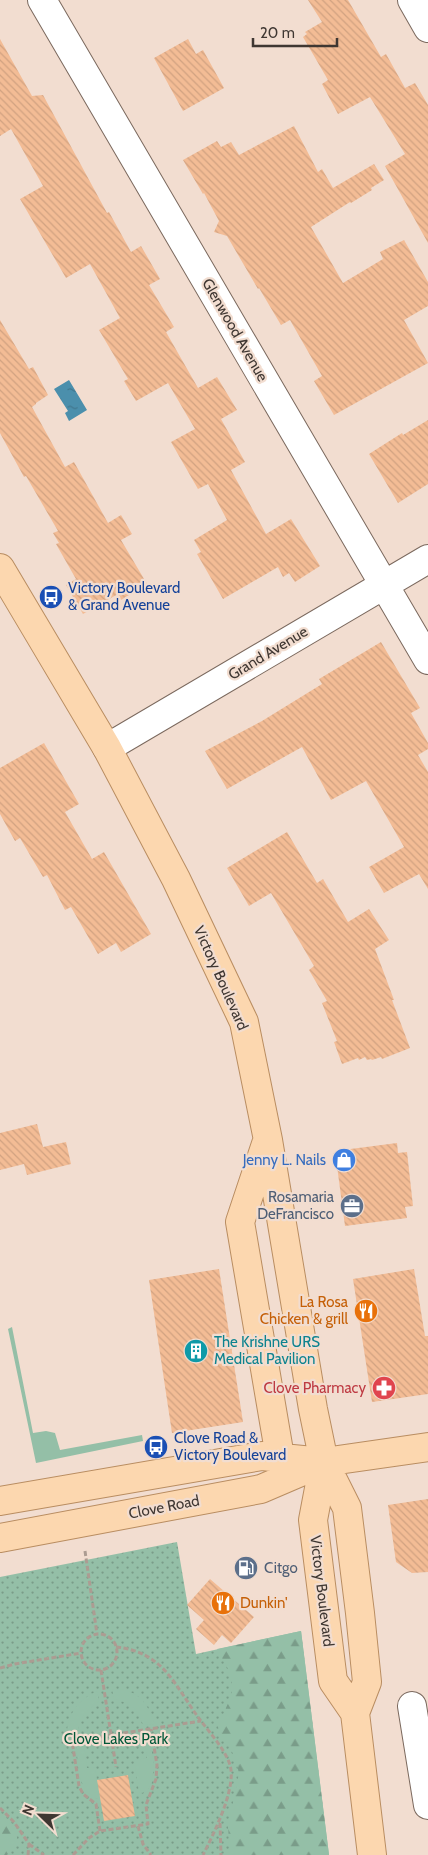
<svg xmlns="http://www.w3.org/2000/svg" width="428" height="1855" font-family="Cabin,sans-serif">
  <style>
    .grass { fill: url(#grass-dots) }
    .forest { fill: url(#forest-firs) }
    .garden { fill: #94bfa7 }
    .water { fill: url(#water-ripples) }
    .building { fill: url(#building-back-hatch) }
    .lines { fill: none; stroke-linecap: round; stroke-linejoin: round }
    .minor-casing { stroke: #7b695e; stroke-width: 30 }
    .major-casing { stroke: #b98d61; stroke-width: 30 }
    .path { stroke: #ac9c92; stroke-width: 3; stroke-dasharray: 5 2.5; stroke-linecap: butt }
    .minor { stroke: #fff; stroke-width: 28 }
    .major { stroke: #fcd7af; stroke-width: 28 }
    .labels { text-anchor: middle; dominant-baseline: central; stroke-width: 4.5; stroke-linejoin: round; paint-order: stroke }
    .street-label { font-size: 15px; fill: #3f3732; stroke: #f2ddd0 }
    .transit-label { font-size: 15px; fill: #164399; stroke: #f2ddd0; text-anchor: start }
    .shop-label { font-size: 15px; fill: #366cbe; stroke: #f2ddd0; text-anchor: end }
    .service-label { font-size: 15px; fill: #4e5e75; stroke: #f2ddd0; text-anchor: end }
    .food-label { font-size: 15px; fill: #c56008; stroke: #f2ddd0; text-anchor: end }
    .culture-label { font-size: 15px; fill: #0d838f; stroke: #f2ddd0; text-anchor: start }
    .health-label { font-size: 15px; fill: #be3a42; stroke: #f2ddd0; text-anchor: end }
    .park-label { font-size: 15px; fill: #015738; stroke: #f2ddd0 }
  </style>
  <defs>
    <pattern id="grass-dots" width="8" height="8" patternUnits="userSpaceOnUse" patternTransform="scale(1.25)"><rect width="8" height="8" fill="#94bfa7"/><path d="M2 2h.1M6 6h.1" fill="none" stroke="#7a9c89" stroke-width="1.8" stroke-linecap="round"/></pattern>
    <pattern id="forest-firs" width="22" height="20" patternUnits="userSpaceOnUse" patternTransform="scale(1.25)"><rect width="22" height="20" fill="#94bfa7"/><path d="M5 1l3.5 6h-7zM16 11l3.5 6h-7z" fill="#7a9c89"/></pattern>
    <pattern id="water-ripples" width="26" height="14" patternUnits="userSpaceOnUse" patternTransform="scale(1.25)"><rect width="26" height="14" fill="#4b8fac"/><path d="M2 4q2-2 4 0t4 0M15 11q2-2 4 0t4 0" fill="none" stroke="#40768d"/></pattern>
    <pattern id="building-back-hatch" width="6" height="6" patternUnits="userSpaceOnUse" patternTransform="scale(1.25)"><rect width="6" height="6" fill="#f3bc95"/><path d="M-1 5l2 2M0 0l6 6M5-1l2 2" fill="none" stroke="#d1a281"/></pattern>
  </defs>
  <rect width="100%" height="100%" fill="#f2ddd0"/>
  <path class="grass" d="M 177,1542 L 196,1654 L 301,1631 L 329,1855 L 0,1855 L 0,1577 Z"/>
  <path class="forest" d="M 301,1631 L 329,1855 L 230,1855 L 228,1826 L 239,1774 L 236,1759 L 218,1727 L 232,1694 L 232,1676 L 217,1649 Z
    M 0,1815 C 15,1830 26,1837 7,1855 L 0,1855 Z"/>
  <path class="garden" d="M 12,1327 L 33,1433 L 46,1431 L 55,1433 L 60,1450 L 142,1435 L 143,1441 L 36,1463 L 8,1329 Z
    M 112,1689 C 138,1689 147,1702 155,1724 L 143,1725 C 138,1708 130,1703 114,1699 Z
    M 97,1691 L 99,1701 C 85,1711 78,1719 78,1736 L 67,1738 C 66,1715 78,1700 97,1691 Z
    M 149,1735 L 154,1764 L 152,1782 L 148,1790 L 142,1793 L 139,1792 L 134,1760 L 147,1758 L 144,1736 Z
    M 76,1744 L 84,1744 L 87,1768 L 95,1767 L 100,1800 C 76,1791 79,1767 76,1744 Z"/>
  <path class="water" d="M 69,380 L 87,410 L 69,421 L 65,413 L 68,411 L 54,389 Z"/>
  <path class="building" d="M 308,0 L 348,0 L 381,57 L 386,54 L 405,88 L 415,83 L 428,105 L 428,243 L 385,166 L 405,154 L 370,97 L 338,114 L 322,84 L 328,80 L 303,37 L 307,34 L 305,32 L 322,22 Z
    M 0,39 L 32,96 L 43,95 L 107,213 L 109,212 L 131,252 L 141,246 L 160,279 L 149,285 L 174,327 L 166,332 L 198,388 L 217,377 L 237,410 L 221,419 L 245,462 L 231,470 L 266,534 L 291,519 L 320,566 L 295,582 L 289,573 L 283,577 L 278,567 L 223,599 L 197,554 L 201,552 L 194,540 L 227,520 L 208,484 L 198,489 L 171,442 L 195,429 L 168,383 L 136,401 L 124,381 L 128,379 L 99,330 L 120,318 L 90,264 L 66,278 L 20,199 L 43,186 L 11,129 L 0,136 Z
    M 188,39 L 196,54 L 203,50 L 224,88 L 183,111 L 154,58 Z
    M 294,126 L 318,172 L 322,169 L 333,188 L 374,164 L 384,180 L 371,188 L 372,190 L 351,203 L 350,202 L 311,227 L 343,283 L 383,259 L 380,252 L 404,240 L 428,282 L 428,306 L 404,320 L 428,363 L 334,415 L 314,381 L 322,376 L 290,320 L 281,325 L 259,288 L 258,289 L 227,236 L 214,232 L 219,221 L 204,193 L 203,194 L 183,160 L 217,141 L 221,147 L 231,142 L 239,155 Z
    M 0,320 L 29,369 L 33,367 L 48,395 L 36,403 L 36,404 L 32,407 L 65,467 L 74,462 L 108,523 L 121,515 L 132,534 L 121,540 L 147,584 L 121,600 L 118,594 L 83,614 L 66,585 L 76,579 L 56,544 L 59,543 L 53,533 L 58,531 L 26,476 L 24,477 L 0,433 Z
    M 428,420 L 428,484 L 398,503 L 369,454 L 402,433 L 403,435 Z
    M 381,642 L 420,708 L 411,713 L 428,743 L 428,749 L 418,755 L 428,772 L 428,889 L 419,874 L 384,893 L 369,867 L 404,847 L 366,781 L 331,800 L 302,747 L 227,789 L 205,751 L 262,721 L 322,684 L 319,679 Z
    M 44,743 L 79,804 L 65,812 L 92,859 L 104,852 L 151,934 L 121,952 L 116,943 L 98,954 L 71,907 L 65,910 L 47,875 L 43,877 L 20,838 L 15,841 L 0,814 L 0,768 Z
    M 287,832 L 317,883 L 323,879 L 348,922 L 369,909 L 389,940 L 375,949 L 394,1000 L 392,1000 L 410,1048 L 382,1059 L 381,1057 L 372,1060 L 371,1059 L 367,1060 L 365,1057 L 359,1060 L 358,1058 L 342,1064 L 334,1042 L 337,1041 L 322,1003 L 327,1001 L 309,970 L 314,966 L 271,893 L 249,906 L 227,868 Z
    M 37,1124 L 43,1147 L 66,1142 L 71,1164 L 27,1175 L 24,1164 L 0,1170 L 0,1133 Z
    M 397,1143 L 398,1153 L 407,1152 L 413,1206 L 405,1207 L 407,1218 L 345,1226 L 335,1151 Z
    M 219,1269 L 243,1422 L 172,1433 L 149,1280 Z
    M 414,1269 L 425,1336 L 428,1336 L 428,1394 L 372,1402 L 353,1279 Z
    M 428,1499 L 428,1572 L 412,1573 L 396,1562 L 388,1505 Z
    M 210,1579 L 254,1617 L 231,1643 L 222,1635 L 214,1645 L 196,1629 L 204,1620 L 187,1605 Z
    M 128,1775 L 135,1816 L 104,1821 L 97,1780 Z"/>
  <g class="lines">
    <g class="minor-casing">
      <path id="minor" d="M 42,0 L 428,660
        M 412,0 L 428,28
        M 107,748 L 428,559
        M 412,1706 L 428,1805"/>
    </g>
    <g class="major-casing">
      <path id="major" d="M 0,568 L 107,748 L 176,879 L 244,1022 L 268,1140 L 313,1409 L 324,1462 L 347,1508 L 360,1613 L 367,1682 L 355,1713 L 372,1855
        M 266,1144 L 240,1222 L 280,1457
        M 324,1462 L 313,1520 L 333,1681 L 355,1713
        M 0,1501 L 262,1456 L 323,1462
        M 0,1538 L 261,1489 L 324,1462 L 428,1447"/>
    </g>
    <path class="path" d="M 85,1551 L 97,1634
      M81 1652a18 18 0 1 1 36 0a18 18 0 1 1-36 0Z
      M 116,1647 C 165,1652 175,1687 201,1721 C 210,1733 226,1751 230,1765 C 237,1788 213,1835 203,1855
      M 0,1668 L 15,1664 L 81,1653
      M 101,1670 L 116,1767
      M 0,1808 L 14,1822 L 29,1844 L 28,1855
      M 220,1823 L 221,1855
      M 138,1826 L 143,1844 L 151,1855
      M 100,1831 L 96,1804 L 83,1794 L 79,1786 L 72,1741 L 201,1721
      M 29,1844 L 44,1855
      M 73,1855 L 89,1838 L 100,1831 L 148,1824 L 146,1805 L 156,1779 L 157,1765 L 151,1729"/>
    <use href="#minor" class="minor"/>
    <use href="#major" class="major"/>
  </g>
  <defs>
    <g id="bus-disc" transform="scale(1.25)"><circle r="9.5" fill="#1a4fb4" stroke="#f2ddd0"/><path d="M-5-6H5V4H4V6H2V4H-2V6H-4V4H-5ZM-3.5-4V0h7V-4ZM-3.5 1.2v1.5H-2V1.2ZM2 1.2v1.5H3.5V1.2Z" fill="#fff"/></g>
    <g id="shop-disc" transform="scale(1.25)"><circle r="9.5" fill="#3f7fe0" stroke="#f2ddd0"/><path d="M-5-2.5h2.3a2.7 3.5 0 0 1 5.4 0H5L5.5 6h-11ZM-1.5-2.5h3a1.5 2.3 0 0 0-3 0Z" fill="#fff"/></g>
    <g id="office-disc" transform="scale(1.25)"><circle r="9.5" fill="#5c6f8a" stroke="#f2ddd0"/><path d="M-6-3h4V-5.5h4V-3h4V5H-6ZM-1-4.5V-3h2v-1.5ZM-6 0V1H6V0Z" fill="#fff"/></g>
    <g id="restaurant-disc" transform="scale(1.25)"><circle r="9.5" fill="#e8710a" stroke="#f2ddd0"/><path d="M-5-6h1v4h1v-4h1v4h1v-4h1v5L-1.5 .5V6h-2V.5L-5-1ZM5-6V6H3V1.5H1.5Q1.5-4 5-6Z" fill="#fff"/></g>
    <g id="building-disc" transform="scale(1.25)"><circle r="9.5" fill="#0f9aa8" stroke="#f2ddd0"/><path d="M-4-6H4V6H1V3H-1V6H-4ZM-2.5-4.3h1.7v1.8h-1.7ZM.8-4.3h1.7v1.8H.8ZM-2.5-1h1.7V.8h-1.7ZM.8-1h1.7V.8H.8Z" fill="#fff"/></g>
    <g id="pharmacy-disc" transform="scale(1.25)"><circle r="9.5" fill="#e0444e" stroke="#f2ddd0"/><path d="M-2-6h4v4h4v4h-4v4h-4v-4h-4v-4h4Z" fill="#fff"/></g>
    <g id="fuel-disc" transform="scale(1.25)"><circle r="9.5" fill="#5c6f8a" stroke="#f2ddd0"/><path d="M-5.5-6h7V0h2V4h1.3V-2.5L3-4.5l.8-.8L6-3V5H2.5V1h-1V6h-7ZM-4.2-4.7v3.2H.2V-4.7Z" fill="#fff"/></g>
  </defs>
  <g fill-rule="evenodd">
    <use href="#bus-disc" x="51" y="597"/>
    <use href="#shop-disc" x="344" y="1160"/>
    <use href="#office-disc" x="352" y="1206"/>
    <use href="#restaurant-disc" x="366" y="1311"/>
    <use href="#building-disc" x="196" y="1351"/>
    <use href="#pharmacy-disc" x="384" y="1388"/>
    <use href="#bus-disc" x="156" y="1447"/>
    <use href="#fuel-disc" x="246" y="1568"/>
    <use href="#restaurant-disc" x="223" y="1603"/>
  </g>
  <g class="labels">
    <g class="street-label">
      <text transform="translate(235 330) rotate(60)">Glenwood Avenue</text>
      <text transform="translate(268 653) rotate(-31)">Grand Avenue</text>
      <text transform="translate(221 978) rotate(66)">Victory Boulevard</text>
      <text transform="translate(164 1507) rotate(-11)">Clove Road</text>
      <text transform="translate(322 1591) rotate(83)">Victory Boulevard</text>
    </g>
    <g class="transit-label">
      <text x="68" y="588">Victory Boulevard<tspan x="68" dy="17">&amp; Grand Avenue</tspan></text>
      <text x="174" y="1438">Clove Road &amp;<tspan x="174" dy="17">Victory Boulevard</tspan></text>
    </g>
    <g class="shop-label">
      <text x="326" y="1160">Jenny L. Nails</text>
    </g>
    <g class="service-label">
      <text x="334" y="1197">Rosamaria<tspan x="334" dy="17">DeFrancisco</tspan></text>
      <text x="264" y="1568" text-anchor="start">Citgo</text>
    </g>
    <g class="food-label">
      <text x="348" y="1302">La Rosa<tspan x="348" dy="17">Chicken &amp; grill</tspan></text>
      <text x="240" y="1603" text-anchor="start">Dunkin'</text>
    </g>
    <g class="culture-label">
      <text x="214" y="1342">The Krishne URS<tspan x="214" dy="17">Medical Pavilion</tspan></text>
    </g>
    <g class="health-label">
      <text x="366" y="1388">Clove Pharmacy</text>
    </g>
    <g class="park-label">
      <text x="116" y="1739">Clove Lakes Park</text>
    </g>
  </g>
  <g transform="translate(40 1815) rotate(293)" stroke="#f2ddd0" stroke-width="4" paint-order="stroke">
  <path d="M0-4L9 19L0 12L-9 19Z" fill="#3f3732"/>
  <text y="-8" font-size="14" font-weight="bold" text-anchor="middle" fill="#3f3732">N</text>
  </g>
  <path d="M253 38v8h84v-8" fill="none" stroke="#3f3732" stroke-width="2.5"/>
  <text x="260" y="38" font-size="15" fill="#3f3732" stroke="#f2ddd0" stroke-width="4" paint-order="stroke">20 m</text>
</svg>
